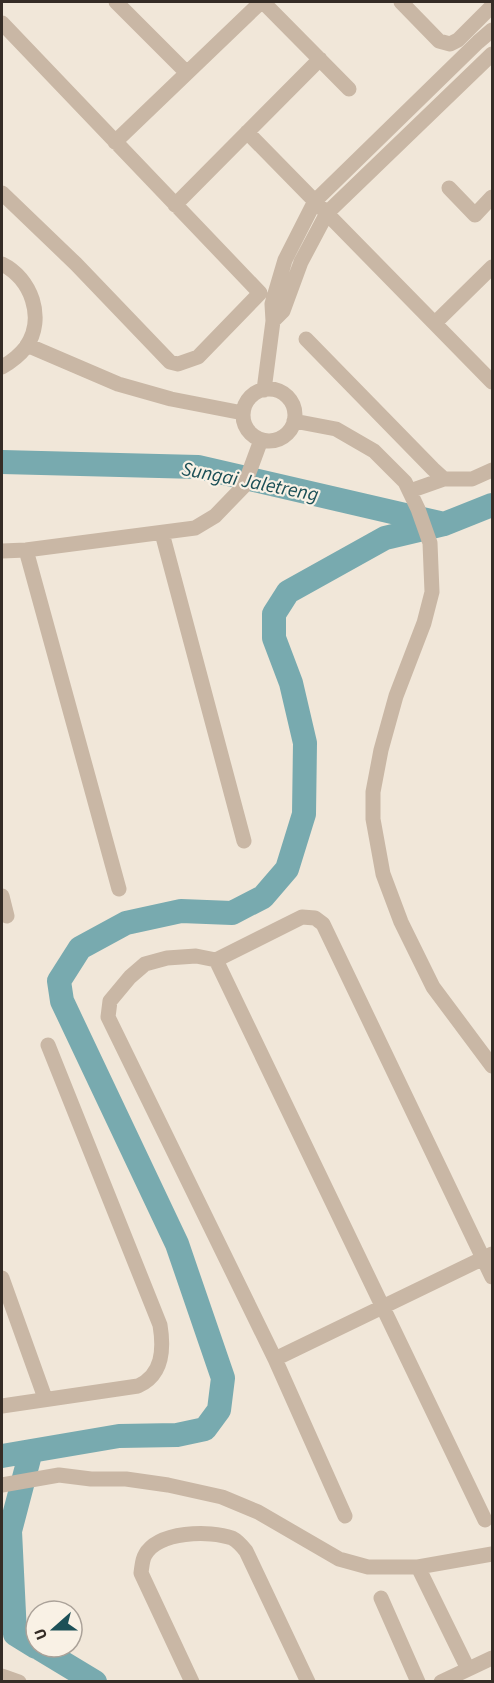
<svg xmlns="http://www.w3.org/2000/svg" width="494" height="1683" font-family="'Source Sans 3',sans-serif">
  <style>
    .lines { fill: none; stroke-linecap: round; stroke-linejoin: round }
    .river { stroke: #78aaaf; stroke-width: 24 }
    .street { stroke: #c9b7a5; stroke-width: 15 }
    .labels { text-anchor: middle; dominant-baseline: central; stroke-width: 4.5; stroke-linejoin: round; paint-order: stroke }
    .water-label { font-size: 20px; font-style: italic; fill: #1c5057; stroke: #f9f1e5 }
  </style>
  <rect width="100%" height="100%" fill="#f1e7d9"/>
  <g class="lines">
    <path class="river" d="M 2,462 L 198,467 L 444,524 L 492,505
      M 31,1451 L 119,1436 L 177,1435 L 205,1429 L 219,1410 L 223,1378 L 177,1244 L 62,1001 L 59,981 L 80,948 L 126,923 L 181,911 L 232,913 L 263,897 L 287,869 L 304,814 L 305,743 L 291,683 L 274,638 L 274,614 L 288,592 L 385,538 L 444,524
      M 2,1456 L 31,1451 L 10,1531 L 15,1634 L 36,1647
      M 37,1647 L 95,1682"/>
    <path class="street" d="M 116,2 L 187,73
      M 263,2 L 349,89
      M 401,2 L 439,41 L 450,44 L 458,40 L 492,6
      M 2,23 L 260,293 L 198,357 L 178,364 L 170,362 L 76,264 L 2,193
      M 247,132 L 492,382
      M 115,142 L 261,2
      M 449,188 L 475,215 L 492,197
      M 175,205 L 320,59
      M 2,264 C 31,278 46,318 26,347 C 19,356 11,362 2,367
      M 273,321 L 283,311 L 301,262 L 327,213 L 492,54
      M 435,323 L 492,267
      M 306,339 L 433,469 L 444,479 L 472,479 L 492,470
      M 27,345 L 118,384 L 171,399 L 243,413
      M243 415a26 26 0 1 1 52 0a26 26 0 1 1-52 0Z
      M 264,390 L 273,321 L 272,304 L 285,260 L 315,201 L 478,42 L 492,30
      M 294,421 L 336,429 L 374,451 L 405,482 L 418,509 L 430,543 L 432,592 L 424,623 L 396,696 L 381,750 L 373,792 L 373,819 L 383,874 L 401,922 L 433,987 L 492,1066
      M 410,491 L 444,479
      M 162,533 L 244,841
      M 26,550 L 119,889
      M 2,551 L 26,550 L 195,528 L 215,516 L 244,486 L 261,440
      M 2,896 L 7,916
      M 216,960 L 485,1520
      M 2,1278 L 45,1398
      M 275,1359 L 492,1254
      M 2,1406 L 138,1386 C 163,1375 164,1349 160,1325 L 48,1045
      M 2,1485 L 59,1475 L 91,1479 L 126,1479 L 168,1485 L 222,1497 L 258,1512 L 339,1559 L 368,1567 L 418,1567 L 492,1554
      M 345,1516 L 275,1359 L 108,1017 L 110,1001 L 130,977 L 145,964 L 167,958 L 196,956 L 216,960 L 302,917 L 315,918 L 323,924 L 492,1277
      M 418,1567 L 468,1669
      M 381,1598 L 418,1682
      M 2,1676 L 19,1682
      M 192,1682 L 141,1573 C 142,1567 142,1560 145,1555 C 158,1531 210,1530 232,1538 C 238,1541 242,1546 246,1551 L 308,1682
      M 441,1682 L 492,1658"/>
  </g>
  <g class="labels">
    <g class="water-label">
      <text transform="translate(250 482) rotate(11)">Sungai Jaletreng</text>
    </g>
  </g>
  <rect width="494" height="1683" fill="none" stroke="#352c26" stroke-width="6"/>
  <g transform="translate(54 1629) rotate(249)"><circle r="28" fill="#f9f1e5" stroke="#aba299" stroke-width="1.5"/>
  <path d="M0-4.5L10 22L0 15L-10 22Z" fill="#1c5057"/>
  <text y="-9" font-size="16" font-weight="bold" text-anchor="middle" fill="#352c26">U</text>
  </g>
</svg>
